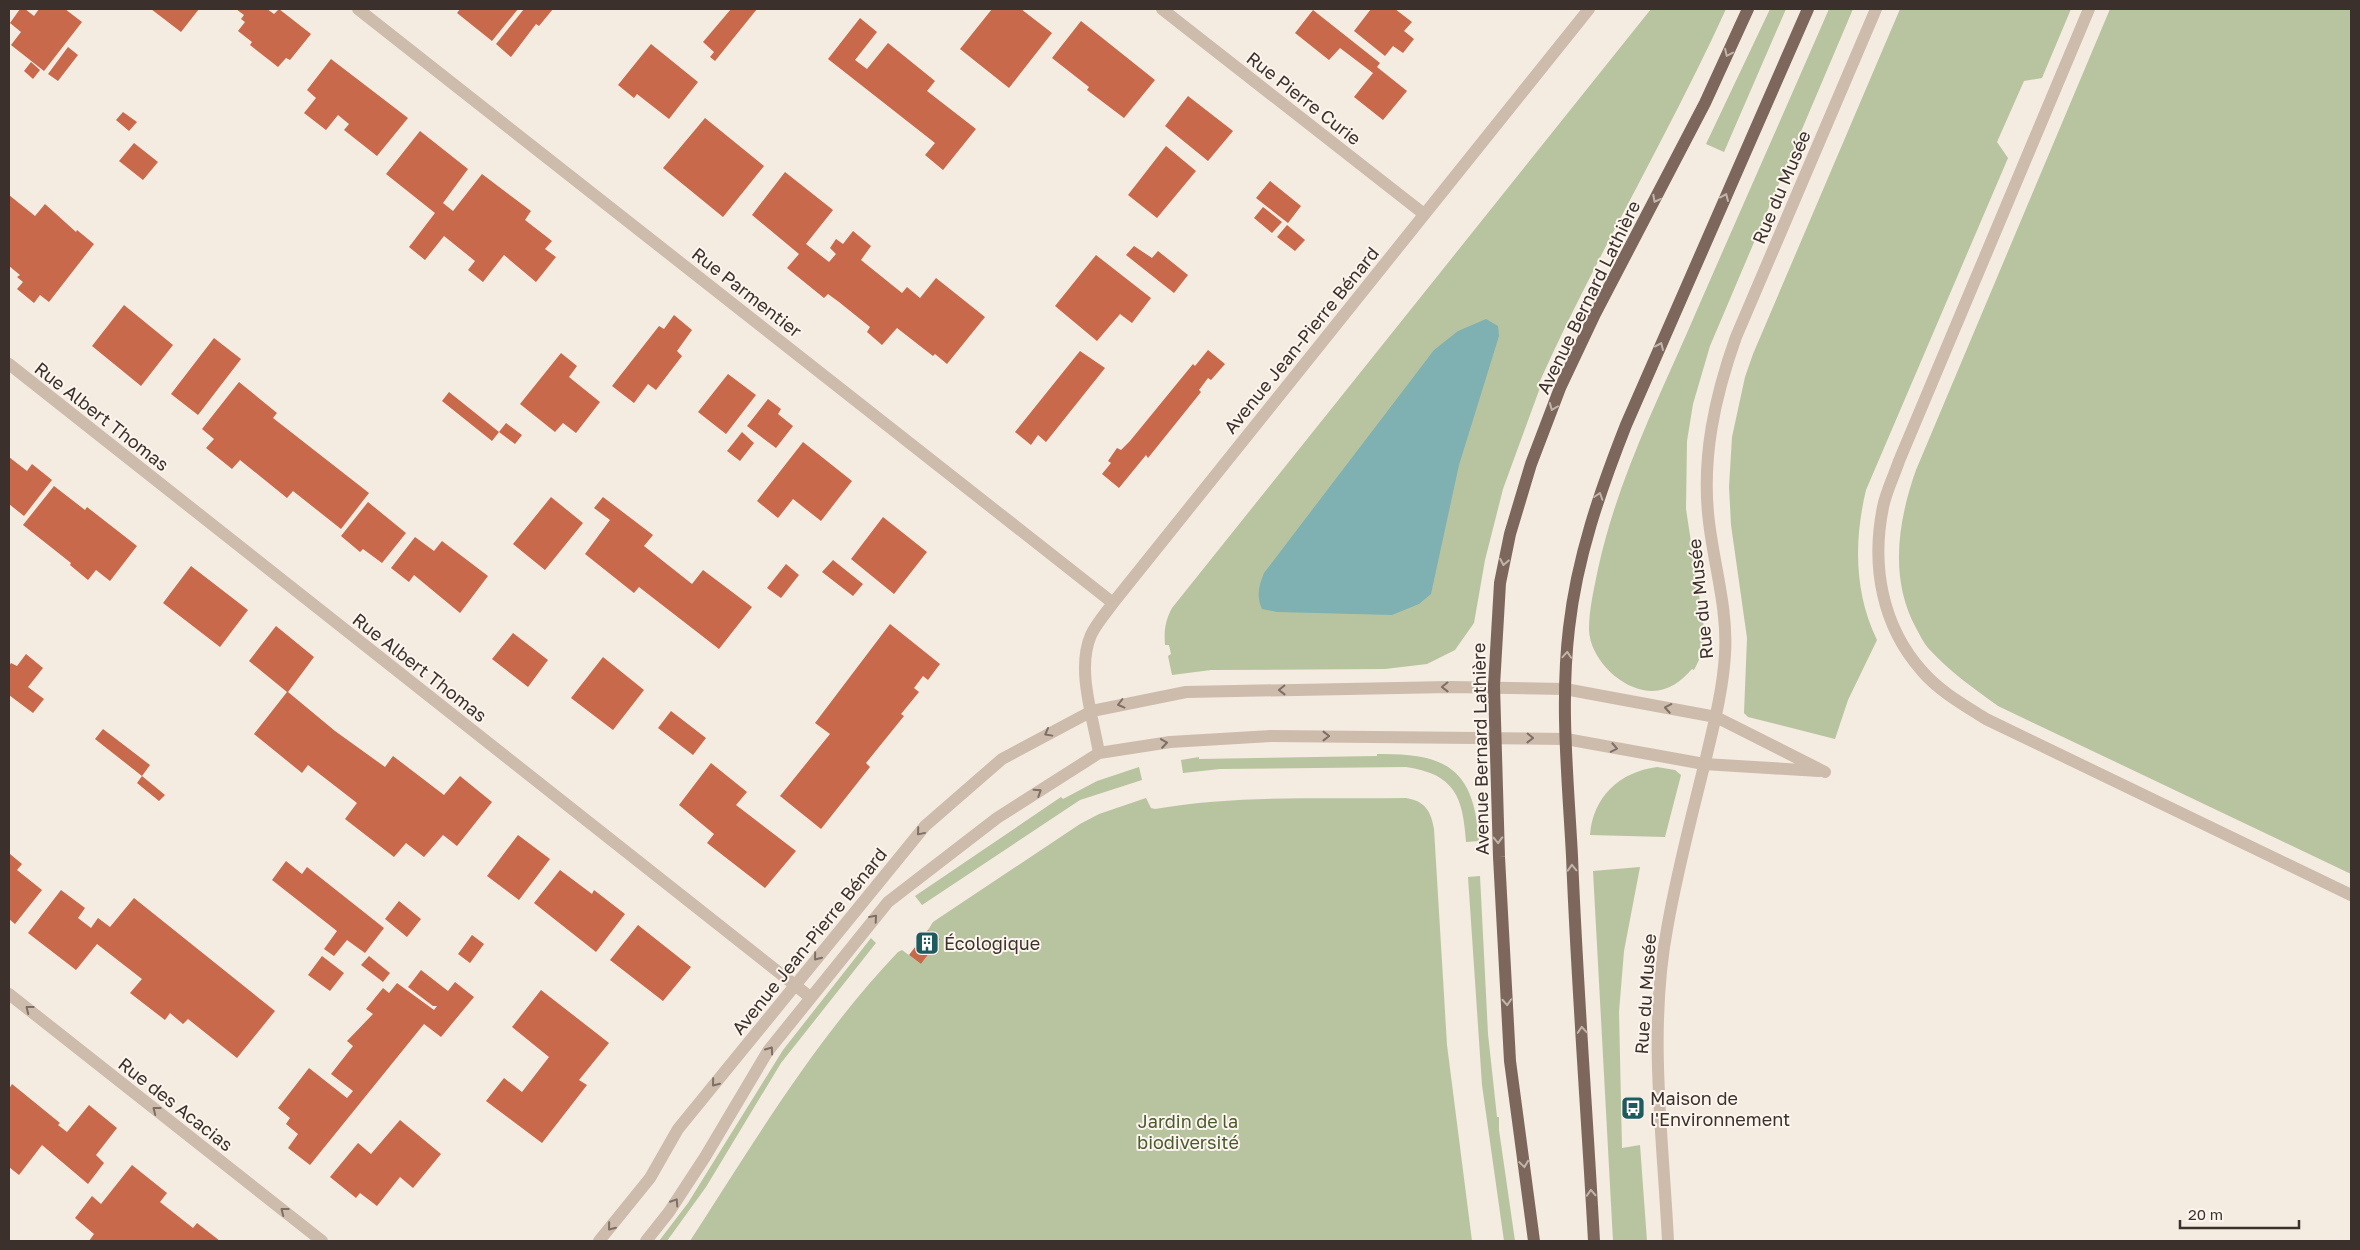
<svg xmlns="http://www.w3.org/2000/svg" width="2360" height="1250" font-family="'Golos Text',sans-serif">
  <style>
    .green { fill: #b8c4a0 }
    .water { fill: #7fb0b2 }
    .building { fill: #c8694b }
    .lines { fill: none; stroke-linecap: round; stroke-linejoin: round }
    .minor { stroke: #cdbbac; stroke-width: 12 }
    .major { stroke: #7d675c; stroke-width: 12 }
    .oneway { stroke: #c2b5ac }
    .oneway2 { stroke: #7d6f65 }
    .labels { text-anchor: middle; dominant-baseline: central; stroke-width: 4; stroke-linejoin: round; paint-order: stroke }
    .street-label { font-size: 18px; fill: #3b302b; stroke: #fbf5ee }
    .poi-label { font-size: 18px; fill: #3b302b; stroke: #fbf5ee; text-anchor: start }
    .park-label { font-size: 18px; fill: #4a5a2e; stroke: #fbf5ee }
  </style>
  <rect width="100%" height="100%" fill="#f4ebe1"/>
  <path class="green" d="M 1651,9 L 1726,9 C 1668,136 1596,256 1539,383 L 1541,385 L 1503,489 L 1485,560 L 1474,623 L 1455,650 L 1427,664 L 1385,669 L 1211,670 L 1172,675 L 1168,656 L 1171,654 L 1169,645 L 1165,645 C 1164,631 1165,621 1172,608 Z
    M 1770,9 L 1786,9 L 1724,152 L 1706,144 Z
    M 1829,9 L 1853,9 L 1710,346 L 1693,404 L 1687,441 L 1686,509 L 1704,628 C 1704,645 1702,656 1694,670 L 1692,669 C 1679,684 1664,694 1643,690 C 1617,685 1590,657 1589,630 C 1589,609 1594,589 1598,569 C 1616,486 1653,410 1687,333 C 1734,225 1782,117 1829,9 Z
    M 1900,9 L 2071,9 L 2042,78 L 2024,81 L 1997,142 L 2008,158 L 1866,490 C 1854,540 1854,593 1877,640 L 1848,700 L 1835,739 L 1748,717 L 1744,713 L 1747,638 L 1731,525 L 1729,487 L 1732,437 L 1745,377 L 1753,354 Z
    M 2110,9 L 2351,9 L 2351,874 L 1998,706 C 1973,688 1949,671 1928,648 C 1923,642 1920,635 1916,628 C 1889,578 1898,521 1916,470 Z
    M 1377,754 C 1447,753 1474,769 1479,841 L 1466,842 C 1463,797 1455,774 1406,767 L 1220,769 L 1183,773 L 1181,760 L 1199,757 L 1199,759 L 1377,756 Z
    M 1139,767 L 1142,780 L 1080,800 L 922,905 L 915,896 L 1061,797 L 1063,799 L 1097,781 Z
    M 1657,767 L 1675,770 L 1681,775 L 1665,837 L 1590,835 C 1593,797 1619,772 1657,767 Z
    M 1146,798 L 1151,808 L 1155,809 C 1238,795 1322,799 1406,798 C 1425,801 1431,811 1434,829 L 1447,1045 L 1472,1241 L 690,1241 C 754,1142 816,1038 898,952 L 902,950 L 921,964 L 940,939 L 928,930 L 933,922 L 1080,824 L 1099,814 Z
    M 1640,867 L 1624,951 L 1619,1012 L 1622,1148 L 1640,1145 L 1647,1241 L 1613,1241 L 1593,871 Z
    M 1480,876 L 1488,1034 L 1497,1117 L 1499,1117 L 1499,1130 L 1515,1241 L 1504,1241 L 1482,1085 L 1468,877 Z
    M 871,938 L 876,943 L 781,1063 L 706,1187 L 667,1241 L 659,1241 L 688,1203 L 783,1050 Z"/>
  <path class="water" d="M 1486,319 L 1498,326 L 1499,336 L 1459,465 L 1431,594 L 1419,604 L 1392,615 L 1277,612 L 1262,609 C 1256,596 1259,585 1264,573 L 1434,350 L 1458,331 Z"/>
  <path class="building" d="M 20,9 L 25,9 L 34,16 L 39,9 L 65,9 L 82,22 L 44,71 L 11,45 L 21,32 L 10,23 Z
    M 151,9 L 199,9 L 181,32 Z
    M 236,9 L 267,9 L 274,14 L 279,9 L 311,34 L 290,60 L 286,58 L 278,67 L 250,45 L 252,42 L 238,31 L 245,22 L 241,19 L 244,15 Z
    M 460,9 L 518,9 L 492,41 L 457,13 Z
    M 524,9 L 553,9 L 539,26 L 536,24 L 511,57 L 496,44 Z
    M 731,9 L 757,9 L 715,61 L 710,57 L 714,52 L 703,42 Z
    M 992,9 L 1021,9 L 1052,33 L 1009,88 L 960,49 Z
    M 1371,9 L 1395,9 L 1412,22 L 1404,31 L 1414,39 L 1403,53 L 1393,46 L 1385,56 L 1354,31 Z
    M 1313,10 L 1380,63 L 1377,67 L 1407,91 L 1383,120 L 1354,97 L 1373,73 L 1340,48 L 1329,60 L 1295,33 Z
    M 860,18 L 877,32 L 855,60 L 867,69 L 888,43 L 935,81 L 927,91 L 976,129 L 943,170 L 925,155 L 935,143 L 828,59 Z
    M 1081,21 L 1155,80 L 1124,118 L 1087,90 L 1089,87 L 1052,58 Z
    M 651,44 L 698,82 L 669,119 L 637,94 L 634,98 L 618,85 Z
    M 68,47 L 78,55 L 58,81 L 48,74 Z
    M 331,59 L 408,118 L 377,156 L 344,130 L 349,124 L 338,115 L 326,130 L 304,113 L 316,98 L 307,90 Z
    M 31,62 L 40,70 L 33,79 L 24,71 Z
    M 1188,96 L 1233,131 L 1208,161 L 1165,126 Z
    M 123,112 L 137,122 L 129,131 L 116,120 Z
    M 705,118 L 764,166 L 723,217 L 663,168 Z
    M 420,131 L 468,169 L 443,203 L 453,211 L 482,174 L 531,211 L 525,220 L 552,241 L 545,249 L 556,257 L 536,282 L 504,255 L 483,282 L 468,270 L 475,261 L 444,236 L 425,260 L 409,247 L 435,213 L 386,174 Z
    M 134,143 L 158,162 L 143,180 L 119,161 Z
    M 1166,146 L 1196,171 L 1157,218 L 1128,195 Z
    M 785,172 L 833,210 L 806,244 L 829,262 L 836,254 L 830,248 L 836,239 L 843,244 L 853,231 L 871,246 L 861,260 L 902,293 L 907,287 L 920,298 L 936,278 L 985,317 L 947,364 L 935,354 L 933,356 L 897,328 L 882,345 L 867,332 L 870,327 L 839,302 L 828,294 L 824,298 L 787,268 L 799,254 L 752,215 Z
    M 1270,181 L 1301,206 L 1288,223 L 1256,198 Z
    M 9,195 L 35,216 L 45,204 L 76,232 L 77,230 L 94,244 L 49,302 L 40,295 L 34,303 L 17,289 L 23,282 L 17,277 L 20,275 L 9,266 Z
    M 1263,207 L 1282,222 L 1272,233 L 1254,218 Z
    M 1287,225 L 1305,240 L 1295,251 L 1277,237 Z
    M 1134,246 L 1152,258 L 1158,251 L 1188,275 L 1174,293 L 1126,255 Z
    M 1096,255 L 1151,298 L 1132,323 L 1120,314 L 1097,341 L 1055,306 Z
    M 124,305 L 173,345 L 141,386 L 92,346 Z
    M 674,315 L 692,330 L 677,351 L 682,356 L 656,390 L 648,384 L 634,403 L 612,386 L 659,326 L 664,329 Z
    M 214,338 L 241,359 L 198,415 L 171,394 Z
    M 1208,350 L 1225,364 L 1211,380 L 1208,378 L 1199,390 L 1201,392 L 1148,458 L 1146,455 L 1119,488 L 1102,474 L 1111,463 L 1108,461 L 1117,448 L 1121,450 L 1130,441 L 1193,364 L 1195,366 Z
    M 1080,351 L 1105,368 L 1046,442 L 1038,435 L 1031,445 L 1015,432 Z
    M 561,353 L 577,366 L 569,377 L 600,402 L 576,433 L 563,423 L 555,432 L 520,404 Z
    M 728,374 L 756,395 L 726,434 L 698,412 Z
    M 239,382 L 277,413 L 273,418 L 369,493 L 341,529 L 293,491 L 287,498 L 240,460 L 232,469 L 206,448 L 214,439 L 202,429 Z
    M 449,392 L 499,432 L 492,441 L 442,401 Z
    M 768,399 L 781,409 L 778,414 L 793,426 L 776,448 L 747,426 Z
    M 506,423 L 522,435 L 515,444 L 499,432 Z
    M 742,432 L 754,443 L 740,461 L 727,451 Z
    M 803,442 L 852,481 L 821,521 L 793,499 L 778,518 L 757,501 Z
    M 9,457 L 27,471 L 32,464 L 52,480 L 24,516 L 9,504 Z
    M 54,486 L 85,510 L 87,507 L 137,546 L 110,581 L 96,570 L 88,580 L 70,565 L 71,563 L 23,525 Z
    M 551,497 L 583,523 L 545,570 L 513,544 Z
    M 603,497 L 653,535 L 644,546 L 692,584 L 703,570 L 752,607 L 719,649 L 639,587 L 634,593 L 585,554 L 610,520 L 594,508 Z
    M 368,502 L 406,533 L 382,563 L 363,549 L 360,552 L 341,536 Z
    M 883,517 L 927,552 L 894,594 L 851,559 Z
    M 415,537 L 434,551 L 442,541 L 488,576 L 460,613 L 414,575 L 409,582 L 391,568 Z
    M 833,560 L 863,584 L 853,596 L 822,572 Z
    M 786,564 L 799,575 L 781,598 L 767,588 Z
    M 191,566 L 248,610 L 220,647 L 163,603 Z
    M 890,624 L 940,664 L 928,680 L 923,676 L 914,688 L 919,692 L 901,714 L 904,716 L 866,763 L 870,767 L 821,829 L 780,796 L 830,734 L 815,723 Z
    M 276,626 L 314,657 L 288,692 L 335,731 L 385,767 L 393,756 L 444,795 L 460,776 L 492,802 L 457,846 L 443,835 L 424,857 L 406,843 L 394,857 L 345,819 L 357,803 L 308,765 L 302,773 L 254,734 L 287,692 L 249,661 Z
    M 513,633 L 548,660 L 528,687 L 492,659 Z
    M 26,654 L 43,668 L 28,687 L 44,699 L 33,713 L 9,695 L 9,666 L 11,663 L 17,666 Z
    M 603,657 L 644,690 L 613,730 L 571,698 Z
    M 671,711 L 706,738 L 693,755 L 658,728 Z
    M 103,729 L 150,765 L 142,776 L 95,739 Z
    M 711,763 L 747,792 L 736,805 L 796,851 L 765,888 L 707,843 L 714,834 L 679,805 Z
    M 142,776 L 165,795 L 159,801 L 137,783 Z
    M 518,835 L 550,859 L 519,900 L 487,876 Z
    M 10,854 L 22,864 L 17,870 L 42,890 L 15,924 L 9,919 Z
    M 286,861 L 302,874 L 307,867 L 384,928 L 365,953 L 347,940 L 334,956 L 324,949 L 337,931 L 272,880 Z
    M 560,870 L 592,894 L 594,890 L 625,914 L 596,952 L 534,903 Z
    M 61,890 L 85,908 L 78,918 L 91,928 L 98,918 L 110,927 L 134,898 L 275,1011 L 237,1058 L 188,1019 L 183,1024 L 170,1013 L 165,1020 L 130,993 L 142,979 L 97,944 L 76,970 L 28,933 Z
    M 399,901 L 421,919 L 407,937 L 385,919 Z
    M 638,925 L 691,967 L 663,1001 L 610,960 Z
    M 928,930 L 940,939 L 921,964 L 909,955 Z
    M 472,935 L 484,944 L 470,963 L 458,954 Z
    M 322,956 L 344,973 L 330,991 L 308,975 Z
    M 369,956 L 390,973 L 383,982 L 361,965 Z
    M 421,970 L 448,991 L 455,982 L 474,997 L 441,1037 L 424,1024 L 310,1165 L 288,1148 L 298,1134 L 286,1124 L 290,1118 L 278,1108 L 309,1068 L 347,1098 L 353,1091 L 331,1074 L 353,1046 L 347,1041 L 373,1014 L 366,1009 L 383,988 L 389,993 L 397,983 L 434,1010 L 437,1006 L 433,1006 L 408,987 Z
    M 541,990 L 609,1043 L 579,1080 L 587,1085 L 542,1143 L 486,1101 L 504,1078 L 522,1092 L 549,1057 L 512,1027 Z
    M 12,1084 L 60,1123 L 58,1125 L 67,1132 L 89,1105 L 117,1128 L 96,1155 L 104,1163 L 88,1184 L 42,1145 L 19,1175 L 9,1167 L 9,1089 Z
    M 400,1120 L 441,1154 L 413,1188 L 400,1177 L 377,1206 L 360,1193 L 356,1198 L 330,1177 L 358,1143 L 371,1154 Z
    M 132,1165 L 167,1193 L 160,1202 L 193,1228 L 197,1223 L 220,1241 L 89,1241 L 94,1234 L 75,1218 L 92,1196 L 101,1204 Z"/>
  <g class="lines">
    <path class="minor" d="M 358,9 L 1113,603
      M 1162,9 L 1424,214
      M 2089,9 L 1899,461 C 1894,476 1886,492 1883,507 C 1871,566 1882,626 1922,671 C 1939,691 1964,705 1986,719 L 2351,895
      M 9,364 L 810,997
      M 1099,753 C 1093,717 1076,669 1091,635 C 1096,624 1106,613 1113,603 L 1589,9
      M 9,994 L 322,1241
      M 599,1241 L 650,1178 L 678,1129 L 925,826 L 1002,759 L 1092,711 L 1186,692 L 1449,687 L 1565,689 L 1716,717 L 1825,772
      M 646,1241 L 669,1212 L 705,1157 L 768,1051 L 888,902 L 997,818 L 1099,753 L 1170,742 L 1271,736 L 1566,739 L 1704,764 L 1819,771
      M 1668,1241 C 1663,1138 1648,1031 1667,929 C 1677,871 1692,815 1706,758 C 1714,724 1723,689 1725,654 C 1728,610 1714,565 1709,522 C 1701,458 1715,396 1736,337 L 1876,9"/>
    <path class="major" d="M 1534,1241 L 1510,1061 L 1499,857 L 1494,686 L 1500,583 L 1510,534 L 1531,464 L 1560,388 L 1595,314 L 1705,103 L 1748,9
      M 1594,1241 C 1587,1113 1577,984 1572,856 C 1568,780 1560,704 1569,628 C 1577,557 1600,491 1626,425 L 1808,9"/>
  </g>
  <defs><path id="oneway-chevron" d="M-2-3.5L2.5 0L-2 3.5" fill="none" stroke-width="1.6" stroke-linecap="round" stroke-linejoin="round" transform="scale(1.25)"/></defs>
  <g class="oneway">
    <use href="#oneway-chevron" transform="translate(1728 53) rotate(115)"/>
    <use href="#oneway-chevron" transform="translate(1725 197) rotate(-66)"/>
    <use href="#oneway-chevron" transform="translate(1656 199) rotate(118)"/>
    <use href="#oneway-chevron" transform="translate(1660 346) rotate(-66)"/>
    <use href="#oneway-chevron" transform="translate(1553 407) rotate(111)"/>
    <use href="#oneway-chevron" transform="translate(1599 496) rotate(-72)"/>
    <use href="#oneway-chevron" transform="translate(1504 562) rotate(101)"/>
    <use href="#oneway-chevron" transform="translate(1567 655) rotate(-86)"/>
    <use href="#oneway-chevron" transform="translate(1498 840) rotate(88)"/>
    <use href="#oneway-chevron" transform="translate(1572 868) rotate(-92)"/>
    <use href="#oneway-chevron" transform="translate(1507 1002) rotate(87)"/>
    <use href="#oneway-chevron" transform="translate(1582 1030) rotate(-94)"/>
    <use href="#oneway-chevron" transform="translate(1524 1164) rotate(82)"/>
    <use href="#oneway-chevron" transform="translate(1591 1193) rotate(-93)"/>
  </g>
  <g class="oneway2">
    <use href="#oneway-chevron" transform="translate(1445 687) rotate(179)"/>
    <use href="#oneway-chevron" transform="translate(1282 690) rotate(179)"/>
    <use href="#oneway-chevron" transform="translate(1121 704) rotate(166)"/>
    <use href="#oneway-chevron" transform="translate(1668 708) rotate(-170)"/>
    <use href="#oneway-chevron" transform="translate(1048 733) rotate(151)"/>
    <use href="#oneway-chevron" transform="translate(1326 736)"/>
    <use href="#oneway-chevron" transform="translate(1530 738) rotate(1)"/>
    <use href="#oneway-chevron" transform="translate(1164 743) rotate(-8)"/>
    <use href="#oneway-chevron" transform="translate(1614 748) rotate(11)"/>
    <use href="#oneway-chevron" transform="translate(1038 792) rotate(-33)"/>
    <use href="#oneway-chevron" transform="translate(920 832) rotate(130)"/>
    <use href="#oneway-chevron" transform="translate(874 918) rotate(-49)"/>
    <use href="#oneway-chevron" transform="translate(817 957) rotate(129)"/>
    <use href="#oneway-chevron" transform="translate(29 1009) rotate(-142)"/>
    <use href="#oneway-chevron" transform="translate(770 1050) rotate(-55)"/>
    <use href="#oneway-chevron" transform="translate(715 1083) rotate(129)"/>
    <use href="#oneway-chevron" transform="translate(156 1110) rotate(-142)"/>
    <use href="#oneway-chevron" transform="translate(675 1202) rotate(-57)"/>
    <use href="#oneway-chevron" transform="translate(284 1211) rotate(-142)"/>
    <use href="#oneway-chevron" transform="translate(611 1227) rotate(129)"/>
  </g>
  <defs>
    <g id="building-square" transform="scale(1.25)"><rect x="-9" y="-9" width="18" height="18" rx="4" fill="#1f5a5e" stroke="#fbf5ee"/><path d="M-4-6H4V6H1V3H-1V6H-4ZM-2.5-4.3h1.7v1.8h-1.7ZM.8-4.3h1.7v1.8H.8ZM-2.5-1h1.7V.8h-1.7ZM.8-1h1.7V.8H.8Z" fill="#fff"/></g>
    <g id="bus-square" transform="scale(1.25)"><rect x="-9" y="-9" width="18" height="18" rx="4" fill="#1f5a5e" stroke="#fbf5ee"/><path d="M-5-6H5V4H4V6H2V4H-2V6H-4V4H-5ZM-3.5-4V0h7V-4ZM-3.5 1.2v1.5H-2V1.2ZM2 1.2v1.5H3.5V1.2Z" fill="#fff"/></g>
  </defs>
  <g fill-rule="evenodd">
    <use href="#building-square" x="927" y="943"/>
    <use href="#bus-square" x="1633" y="1108"/>
  </g>
  <g class="labels">
    <g class="street-label">
      <text transform="translate(1304 98) rotate(38)">Rue Pierre Curie</text>
      <text transform="translate(1781 187) rotate(-67)">Rue du Musée</text>
      <text transform="translate(747 292) rotate(38)">Rue Parmentier</text>
      <text transform="translate(1588 297) rotate(-64)">Avenue Bernard Lathière</text>
      <text transform="translate(1301 340) rotate(-51)">Avenue Jean-Pierre Bénard</text>
      <text transform="translate(102 416) rotate(38)">Rue Albert Thomas</text>
      <text transform="translate(1700 599) rotate(-96)">Rue du Musée</text>
      <text transform="translate(420 667) rotate(38)">Rue Albert Thomas</text>
      <text transform="translate(1480 749) rotate(-91)">Avenue Bernard Lathière</text>
      <text transform="translate(809 941) rotate(-51)">Avenue Jean-Pierre Bénard</text>
      <text transform="translate(1645 994) rotate(-86)">Rue du Musée</text>
      <text transform="translate(176 1104) rotate(38)">Rue des Acacias</text>
    </g>
    <g class="poi-label">
      <text x="944" y="943">Écologique</text>
      <text x="1650" y="1098">Maison de<tspan x="1650" dy="21">l'Environnement</tspan></text>
    </g>
    <g class="park-label">
      <text x="1188" y="1121">Jardin de la<tspan x="1188" dy="21">biodiversité</tspan></text>
    </g>
  </g>
  <rect width="2360" height="1250" fill="none" stroke="#3b302b" stroke-width="20"/>
  <path d="M2180 1220v8h119v-8" fill="none" stroke="#3b302b" stroke-width="2.5"/>
  <text x="2188" y="1220" font-size="15" fill="#3b302b" stroke="#fbf5ee" stroke-width="4" paint-order="stroke">20 m</text>
</svg>
